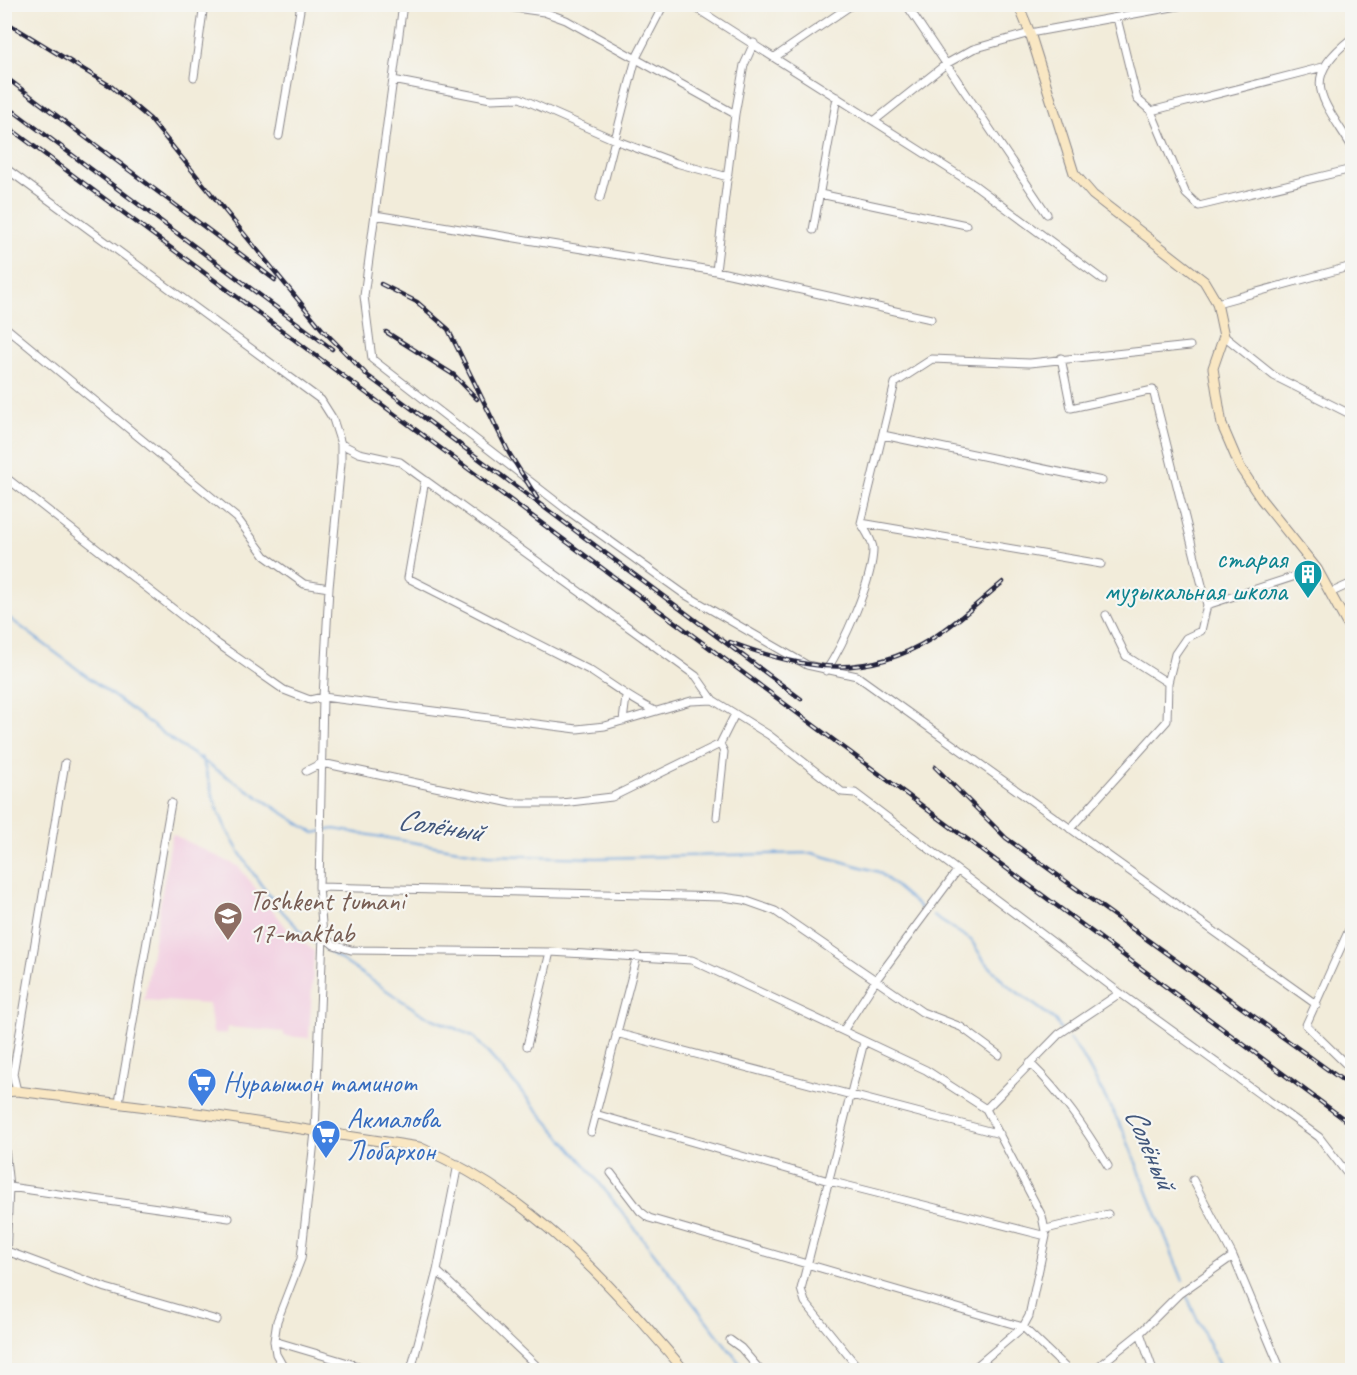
<svg xmlns="http://www.w3.org/2000/svg" width="1357" height="1375" font-family="Caveat,sans-serif">
  <style>
    .built { fill: #f2cfe1 }
    .lines { fill: none; stroke-linecap: round; stroke-linejoin: round }
    .stream { stroke: #6fa4dc; stroke-width: 2 }
    .street-casing { stroke: #8a878a; stroke-width: 9 }
    .secondary-casing { stroke: #8a878a; stroke-width: 11 }
    .street { stroke: #fff; stroke-width: 7 }
    .secondary { stroke: #f9e7c3; stroke-width: 9 }
    .rail-casing { stroke: #22223b; stroke-width: 4.5 }
    .rail { stroke: #f6f6f2; stroke-width: 2; stroke-dasharray: 7; stroke-linecap: butt }
    .labels { text-anchor: middle; dominant-baseline: central; stroke-width: 4.5; stroke-linejoin: round; paint-order: stroke }
    .culture-label { font-size: 28px; fill: #0d838f; stroke: #f6f6f2; text-anchor: end }
    .education-label { font-size: 28px; fill: #785e54; stroke: #f6f6f2; text-anchor: start }
    .shop-label { font-size: 28px; fill: #366cbe; stroke: #f6f6f2; text-anchor: start }
    .water-label { font-size: 30px; font-style: italic; fill: #41567b; stroke: #f6f6f2 }
  </style>
  <rect width="100%" height="100%" fill="#f6f6f2"/>
  <filter id="ink" filterUnits="userSpaceOnUse"><feTurbulence type="fractalNoise" baseFrequency=".0167" numOctaves="2"/><feDisplacementMap in="SourceGraphic" scale="12" xChannelSelector="R" yChannelSelector="G"/><feConvolveMatrix kernelMatrix="1 2 1 2 8 2 1 2 1" color-interpolation-filters="sRGB"/></filter>
  <filter id="wash" filterUnits="userSpaceOnUse"><feTurbulence type="fractalNoise" baseFrequency=".008" numOctaves="4" result="noise"/><feDisplacementMap in="SourceGraphic" scale="24" xChannelSelector="R" yChannelSelector="G"/><feGaussianBlur stdDeviation="1.35" result="paint"/><feColorMatrix in="noise" values="0 0 0 0 0 0 0 0 0 0 0 0 0 0 0 0 0 1.4 0 .05"/><feComposite in="paint" operator="in"/></filter>
  <g filter="url(#wash)">
    <rect width="100%" height="100%" fill="#f2ecda"/>
    <path class="built" d="M 172,834 L 239,867 L 289,931 L 314,951 L 309,1038 L 284,1036 L 284,1032 L 228,1027 L 227,1034 L 213,1033 L 209,1004 L 144,1000 Z"/>
    <g class="lines">
      <path class="stream" d="M 4,614 L 180,746 L 314,833 L 334,829 L 488,855 L 596,858 L 812,853 L 879,872 L 922,909
        M 201,757 C 208,774 210,789 216,805 C 233,850 280,919 320,946
        M 933,916 L 971,940 L 983,959 L 1005,983 L 1055,1020 L 1061,1029
        M 325,949 L 422,1014 L 473,1036 L 587,1167 L 745,1370
        M 1069,1039 L 1083,1057 L 1123,1130 L 1183,1281
        M 1187,1297 L 1221,1370"/>
    </g>
  </g>
  <g filter="url(#ink)">
    <g class="lines">
      <g class="street-casing">
        <path id="street" d="M 403,4 L 364,296 L 372,359 L 571,513 L 684,594 L 807,665 L 857,676 L 1317,1005
          M 488,4 L 544,12 L 566,20 L 735,114
          M 686,4 L 699,10
          M 701,4 L 699,10 L 976,186 L 1103,280
          M 906,4 L 1047,214
          M 1117,18 L 1137,99 L 1151,111 L 1186,194 L 1199,206 L 1352,169
          M 1352,38 C 1298,80 1323,99 1352,147
          M 775,57 L 853,4
          M 194,77 L 204,4
          M 393,80 L 491,99 L 520,98 L 615,140 L 676,163 L 728,177
          M 1151,111 L 1323,67
          M 874,121 L 946,64 L 973,49 L 1030,33 L 1189,4
          M 279,136 L 301,4
          M 4,167 L 321,400 L 333,419 L 341,444 L 341,463 L 329,588 L 323,697 L 319,887 L 323,936 L 315,1132 L 301,1259 L 277,1321 L 274,1341 L 276,1354 L 285,1370
          M 820,194 L 966,225
          M 600,198 L 636,58 L 664,4
          M 375,215 L 716,271 L 931,319
          M 813,230 L 837,97
          M 716,271 L 735,114 L 744,65 L 754,43
          M 1217,303 L 1352,266
          M 4,326 L 237,518 L 265,556 L 304,584 L 329,588
          M 1224,336 L 1274,376 L 1352,415
          M 1061,358 L 1071,408 L 1153,390 L 1207,605 L 1201,631 L 1186,638 L 1175,654 L 1168,683 L 1167,721 L 1070,829
          M 883,435 L 1102,481
          M 341,444 L 359,453 L 400,462 L 696,676 L 713,700
          M 4,476 L 218,644 L 284,690 L 310,700 L 323,697 L 577,729 L 605,726 L 691,701 L 713,700 L 769,735 L 842,792 L 855,793 L 1120,993 L 1319,1137 L 1352,1180
          M 425,480 L 408,578 L 589,670 C 611,684 630,699 653,710
          M 861,523 L 1101,564
          M 1330,593 L 1352,583
          M 1207,605 L 1317,569
          M 1106,615 L 1126,656 L 1168,683
          M 826,671 C 843,645 873,580 873,549 C 873,541 865,530 861,523 L 895,383 L 932,359 L 1030,363 L 1190,346
          M 623,721 L 626,697
          M 306,771 L 322,763 L 511,803 L 562,803 L 612,797 L 720,744 L 735,714
          M 717,817 L 724,752 L 720,744
          M 319,887 L 723,897 L 744,900 L 775,911 L 922,1012 L 961,1027 L 999,1055
          M 1352,923 L 1306,1025 L 1352,1070
          M 323,936 L 334,945 L 351,950 L 550,952 L 692,960 L 926,1070 L 986,1109 L 1042,1216 L 1046,1236 L 1029,1316 L 1023,1327 L 972,1370
          M 843,1031 L 876,980 L 957,871
          M 616,1033 L 1000,1134
          M 527,1046 L 550,952
          M 1030,1063 C 1062,1094 1085,1128 1108,1166
          M 17,1091 L 13,1074 L 65,763
          M 119,1102 L 171,803
          M 986,1109 L 1059,1034 L 1120,993
          M 595,1114 L 829,1181 L 1046,1236
          M 591,1132 L 637,956
          M 4,1138 L 9,1187 L 4,1305
          M 611,1173 L 640,1211 L 649,1218 L 1023,1327 L 1068,1370
          M 1193,1180 L 1233,1256 L 1281,1370
          M 9,1187 L 229,1218
          M 1046,1229 L 1108,1214
          M 4,1250 L 106,1288 L 217,1320
          M 437,1271 L 541,1370
          M 1140,1333 L 1153,1370
          M 730,1340 L 741,1348 L 760,1370
          M 274,1341 L 372,1370
          M 411,1370 L 437,1271 L 458,1164
          M 860,1370 L 805,1302 L 801,1289 L 864,1042
          M 1094,1370 L 1140,1333 L 1179,1294 L 1233,1256"/>
      </g>
      <g class="secondary-casing">
        <path id="secondary" d="M 1018,4 L 1030,33 L 1074,173 L 1093,195 L 1204,281 L 1217,303 L 1224,336 L 1213,368 L 1222,425 L 1240,467 L 1261,499 L 1317,569 L 1352,633
          M 4,1092 L 17,1091 L 204,1114 L 419,1147 C 529,1193 608,1281 684,1370"/>
      </g>
      <use href="#street" class="street"/>
      <use href="#secondary" class="secondary"/>
      <g class="rail-casing">
        <path id="rail" d="M 4,21 L 112,87 L 150,119 L 322,329 L 368,376 L 801,699
          M 4,76 L 275,280
          M 4,104 L 332,349
          M 4,124 L 1352,1125
          M 381,284 L 417,302 L 448,329 L 509,453 L 537,498
          M 386,332 L 454,375 L 477,399
          M 730,642 C 801,669 863,681 931,639 C 957,623 980,601 1003,582
          M 935,767 L 1006,838 L 1352,1087"/>
      </g>
      <use href="#rail" class="rail"/>
    </g>
  </g>
  <defs>
    <g id="building-pin" transform="scale(1.5)"><path d="M0 17L-7.5 6A9.5 9.5 0 1 1 7.5 6Z" fill="#0f9aa8" stroke="#f6f6f2"/><path d="M-4-6H4V6H1V3H-1V6H-4ZM-2.5-4.3h1.7v1.8h-1.7ZM.8-4.3h1.7v1.8H.8ZM-2.5-1h1.7V.8h-1.7ZM.8-1h1.7V.8H.8Z" fill="#fff"/></g>
    <g id="school-pin" transform="scale(1.5)"><path d="M0 17L-7.5 6A9.5 9.5 0 1 1 7.5 6Z" fill="#8d6e63" stroke="#f6f6f2"/><path d="M0-5L7-2L0 1L-7-2ZM-4 1L0 2.5L4 1V4Q0 6-4 4Z" fill="#fff"/></g>
    <g id="supermarket-pin" transform="scale(1.5)"><path d="M0 17L-7.5 6A9.5 9.5 0 1 1 7.5 6Z" fill="#3f7fe0" stroke="#f6f6f2"/><path d="M-6-5.5h2.5l.6 2H6L4.5 2H-2.5L-4.4-4H-6ZM-1.5 3.2a1.3 1.3 0 1 0 .1 0ZM3 3.2a1.3 1.3 0 1 0 .1 0Z" fill="#fff"/></g>
  </defs>
  <g fill-rule="evenodd">
    <use href="#building-pin" x="1308" y="574"/>
    <use href="#school-pin" x="228" y="916"/>
    <use href="#supermarket-pin" x="202" y="1082"/>
    <use href="#supermarket-pin" x="326" y="1134"/>
  </g>
  <g class="labels">
    <g class="culture-label">
      <text x="1287" y="558">старая<tspan x="1287" dy="32">музыкальная школа</tspan></text>
    </g>
    <g class="education-label">
      <text x="249" y="900">Toshkent tumani<tspan x="249" dy="32">17-maktab</tspan></text>
    </g>
    <g class="shop-label">
      <text x="223" y="1082">Нураышон таминот</text>
      <text x="347" y="1118">Акмалова<tspan x="347" dy="32">Лобархон</tspan></text>
    </g>
    <g class="water-label">
      <text transform="translate(440 825) rotate(9)">Солёный</text>
      <text transform="translate(1151 1148) rotate(66)">Солёный</text>
    </g>
  </g>
  <rect width="1357" height="1375" fill="none" stroke="#f6f6f2" stroke-width="24"/>
</svg>
